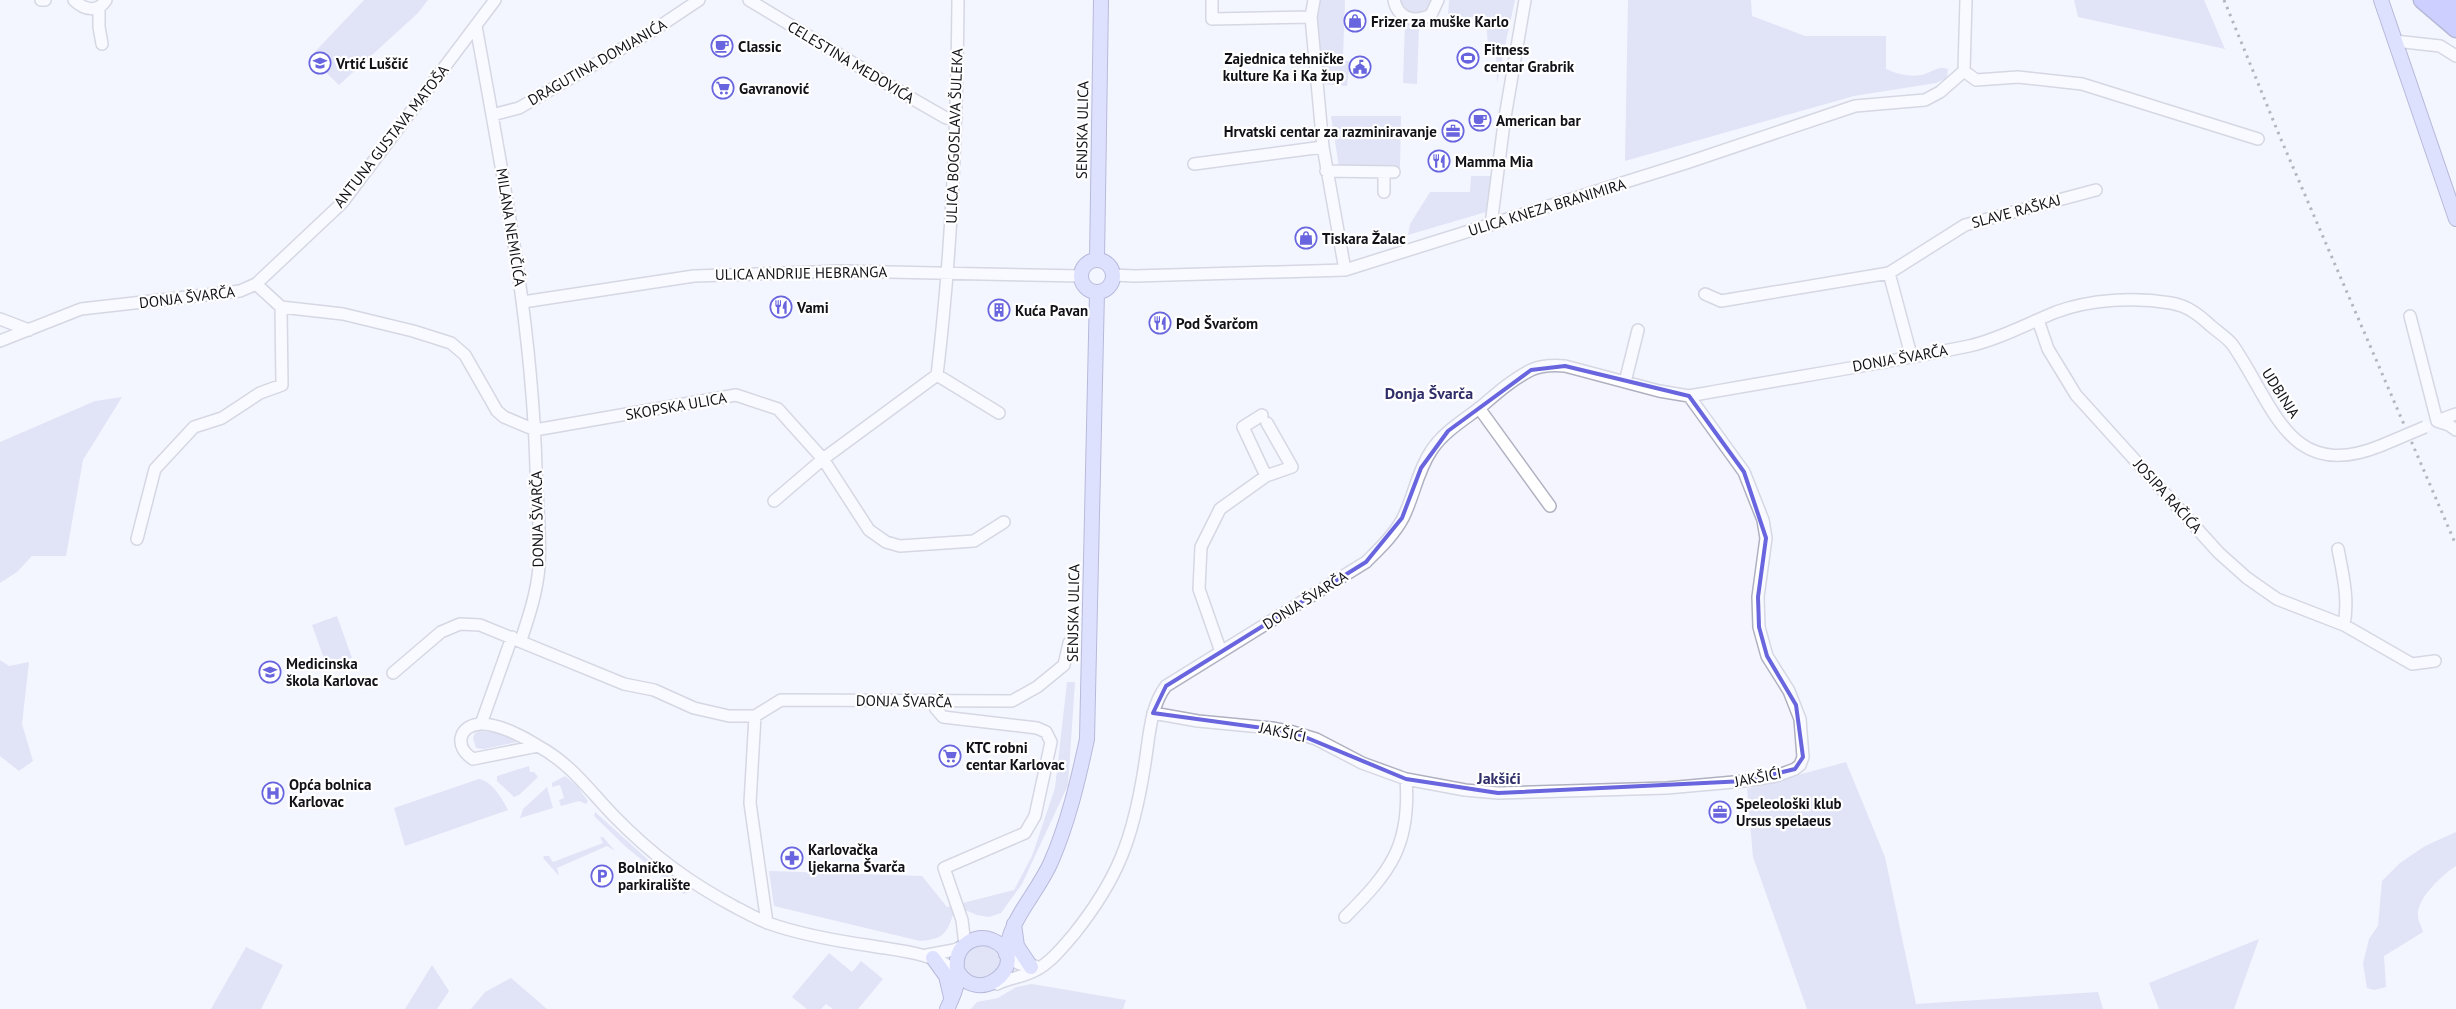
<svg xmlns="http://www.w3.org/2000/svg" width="2456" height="1009" font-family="'PT Sans',sans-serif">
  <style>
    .green { fill: #cacded }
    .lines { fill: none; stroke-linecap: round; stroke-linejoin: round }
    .minor-casing { stroke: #afb1c0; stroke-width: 14 }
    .major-casing { stroke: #6c70ac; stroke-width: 16 }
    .highway-casing { stroke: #6c70ac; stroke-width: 19 }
    .minor { stroke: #fff; stroke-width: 11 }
    .major { stroke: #c4c8fd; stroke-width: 14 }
    .highway { stroke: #9da3fc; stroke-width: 16 }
    .rail { stroke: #67686f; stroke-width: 3; stroke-dasharray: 2.5 5; stroke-linecap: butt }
    .minor-bridge-casing { stroke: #afb1c0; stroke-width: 14; stroke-linecap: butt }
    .minor-bridge { stroke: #fff; stroke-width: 11 }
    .marked { fill: none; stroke: #6865de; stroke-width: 4; stroke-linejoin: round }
    .labels { text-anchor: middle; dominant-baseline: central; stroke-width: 4.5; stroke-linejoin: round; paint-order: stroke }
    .poi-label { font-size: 15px; font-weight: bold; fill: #111117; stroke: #fff; text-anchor: start }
    .street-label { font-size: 15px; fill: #111117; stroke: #fff }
    .neighbourhood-label { font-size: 16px; font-weight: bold; fill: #2f2e69; stroke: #fff }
  </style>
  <rect width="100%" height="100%" fill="#f4f5ff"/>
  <path class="green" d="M 364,0 L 428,0 L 418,13 L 339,85 L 310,57 Z
    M 1320,0 L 1345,0 L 1343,59 L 1350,62 L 1347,86 L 1322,84 L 1317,17 Z
    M 1398,0 L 1434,0 C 1427,13 1420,16 1405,12 Z
    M 1449,0 L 1515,0 L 1497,83 L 1496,48 L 1488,48 L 1486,17 L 1448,17 Z
    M 1628,0 L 1751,0 L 1752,16 L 1805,36 L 1886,36 L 1886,69 C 1897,74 1912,78 1925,74 C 1934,71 1938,66 1948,69 L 1947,78 L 1936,83 L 1854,96 L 1625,161 Z
    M 2074,0 L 2204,0 L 2225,49 L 2078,17 Z
    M 1405,24 L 1419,25 L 1417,84 L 1403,83 Z
    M 1331,116 L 1401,116 L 1400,168 L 1339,167 Z
    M 1471,176 L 1492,176 L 1486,212 L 1408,235 L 1410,224 L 1430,192 L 1470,192 Z
    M 122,397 L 83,460 L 66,556 L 32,556 L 17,572 L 0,583 L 0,442 L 95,401 Z
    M 337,616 L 352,658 L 327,667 L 312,625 Z
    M 0,660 L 9,666 L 29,662 L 22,724 L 33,761 L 19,771 L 0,756 Z
    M 1067,682 L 1075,682 L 1068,785 L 1022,884 L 1001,913 L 989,917 L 977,915 L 965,910 L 953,915 C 946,936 941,939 920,941 L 774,906 L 769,871 L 922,876 L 947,907 L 1014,890 L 1032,856 L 1055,788 Z
    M 480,731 L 506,734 L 521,741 L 484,749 L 476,748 L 473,738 L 475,733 Z
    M 1846,762 L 1885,857 L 1916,1004 L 2098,992 L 2103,1009 L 1807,1009 L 1753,857 L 1747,789 Z
    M 529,766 L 530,772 L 534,772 L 538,777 L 519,795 L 514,797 L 497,781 L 497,776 Z
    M 565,776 L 576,785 L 588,801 L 586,804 L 579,801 L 561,806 L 559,800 L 564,798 L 560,785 L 552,787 L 552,783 Z
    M 479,779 C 492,781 503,800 508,810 L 405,846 L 394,808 Z
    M 547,787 L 553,808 L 520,818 L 523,809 Z
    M 595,812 L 654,865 L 687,890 L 686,893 L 684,894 L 626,847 L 594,816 Z
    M 2456,832 L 2456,866 C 2443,874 2416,899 2418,916 C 2418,921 2422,927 2423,932 L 2384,956 L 2386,987 L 2374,990 L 2367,988 L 2363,963 L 2369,939 L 2378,926 L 2382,881 L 2400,863 L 2425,846 Z
    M 600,837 L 603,837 L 615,851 L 607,846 L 557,868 L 559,876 L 543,858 L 544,856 L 549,856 L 553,862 L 603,843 Z
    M 2259,939 L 2234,1009 L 2159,1009 L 2149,983 Z
    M 976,945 C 997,946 1003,952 999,973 L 977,982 L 963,970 C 963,956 965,952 976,945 Z
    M 246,947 L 283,965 L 261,1009 L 211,1009 Z
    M 829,953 L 852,972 L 861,961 L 883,979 L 858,1009 L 833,1009 L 826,1004 L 821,1009 L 807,1009 L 792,997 Z
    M 432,965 L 449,991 L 437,1009 L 405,1009 Z
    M 511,978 L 547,1009 L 471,1009 L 485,992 Z
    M 1032,984 L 1126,1000 L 1123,1009 L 971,1009 L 977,1002 L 998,998 L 1016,987 Z"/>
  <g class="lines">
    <g class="minor-casing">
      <path id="minor" d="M 41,0 L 45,0
        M 74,0 C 84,10 98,13 106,0
        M 749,0 L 906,95 L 946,118 L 956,119
        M 958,0 C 957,125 952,251 937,375 L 999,413
        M 1212,0 L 1212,19 L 1311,17
        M 1314,0 L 1311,17 L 1323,147 L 1345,270
        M 1394,0 C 1398,19 1415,23 1431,15 L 1438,0
        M 99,8 L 99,27 L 102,44
        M 476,26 C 502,172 532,319 536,468 C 537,501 541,534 539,567 C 537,592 529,616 521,640
        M 2395,41 L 2440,46 L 2456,56
        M 1964,71 L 1976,80 L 2018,77 L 2082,84 L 2258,139
        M 1964,71 L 1966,0
        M 492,115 L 519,108 L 654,30 L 699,0
        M 1194,164 L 1323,147
        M 1326,171 L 1394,172
        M 1384,172 L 1384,192
        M 1491,225 L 1504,123 L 1525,0
        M 1889,273 L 1911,355
        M 1113,275 L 1135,276 L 1345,270 L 1686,163 L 1855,106 L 1925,100 L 1940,92 L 1964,71
        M 256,284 L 281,307 L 343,314 L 413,331 L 451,343 L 465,355 L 497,411 L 504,417 L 535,430 L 736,395 L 778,409 L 823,459 L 869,530 L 886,542 L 900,546 L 974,541 L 1004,522
        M 1705,294 L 1721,301 L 1889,273 L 1965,225 L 2096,190
        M 523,302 L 694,276 L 842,271 L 1081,276
        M 2410,316 L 2437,421 L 2449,425 L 2456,430
        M 0,319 L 29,330
        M 2038,320 L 2048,349 L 2076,395 L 2219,553 L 2247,578 L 2277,599 L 2344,625 L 2412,664 L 2435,661
        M 0,341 L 81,309 L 240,291 L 256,284 L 342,203 L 495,0
        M 1625,382 L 1638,330
        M 1479,408 L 1550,506
        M 1262,415 L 1243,427 L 1266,476
        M 2437,421 L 2456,414
        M 774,501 L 823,459 L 937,375
        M 137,539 L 155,469 L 194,427 L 222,418 L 260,393 L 282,385 L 281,307
        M 2338,549 C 2343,575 2349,599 2344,625
        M 1221,652 L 1199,589 L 1201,547 L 1220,509 L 1266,476 L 1292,467 L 1267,423
        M 393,673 L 441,632 L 460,624 L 480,625 L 624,684 L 654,690 L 694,708 L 729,716 L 755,716 L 781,700 L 1012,701 L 1037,687 L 1064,665 L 1069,643
        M 1153,713 L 1198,721 L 1272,728 L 1293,732 L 1316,739 L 1362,763 L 1406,779 L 1465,790 L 1498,793 L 1667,788 L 1745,781 L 1776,776 L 1795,769 L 1800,765 L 1803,757 L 1800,719 L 1789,691 L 1767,656 L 1759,627 L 1758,597 L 1766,538 L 1763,520 L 1744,472 L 1689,396
        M 755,716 L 750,803 L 767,923
        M 481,724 L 512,637
        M 538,746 C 524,737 498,723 480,724 C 458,726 454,747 473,759 L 538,746 C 571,764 588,789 613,815 C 652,855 688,882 737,908 C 747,913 757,919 768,923 C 801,935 837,941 872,946 C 902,951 933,953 958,972
        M 1345,917 C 1390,872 1411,846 1406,779
        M 1006,954 C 1015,963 1023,967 1035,966
        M 927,955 L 954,950 L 965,945 L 962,920 L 944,868 L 1025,833 L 1035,816 L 1051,742 L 1046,732 L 1037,728 L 943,717 L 936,709 L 933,702
        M 997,984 C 1009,978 1024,977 1036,970 C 1051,962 1063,947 1074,934 C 1118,879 1133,838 1144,769 C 1149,742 1149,708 1166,686 L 1366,562 C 1379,549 1394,535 1403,518 C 1414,496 1417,472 1431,451 C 1443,432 1464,420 1482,406 C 1497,393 1513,379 1531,370 C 1542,365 1553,365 1565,366 L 1659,391 L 1689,396 C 1782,379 1876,365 1969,346 C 1997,340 2029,323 2056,312 C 2091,299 2135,297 2171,303 C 2188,306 2199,315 2211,326 C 2218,332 2226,337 2232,344 C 2274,404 2288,483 2380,446"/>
    </g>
    <g class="major-casing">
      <path id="major" d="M 2381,0 L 2456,219
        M 1097,260 L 1101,0
        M1081 276a16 16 0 1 1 32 0a16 16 0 1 1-32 0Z
        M 1014,924 L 1017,946 L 1031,967
        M 1006,954 C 1009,919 1037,894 1051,862 C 1068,823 1078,781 1087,739 L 1097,292
        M 933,958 L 946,976 L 951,997
        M 947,1009 C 951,1001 955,992 957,983 C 958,975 956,968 957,960 C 959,944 976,934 992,940 C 1034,958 982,1009 958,972"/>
    </g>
    <g class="highway-casing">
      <path id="highway" d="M 2422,0 L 2456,29
        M 2443,0 L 2456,11"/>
    </g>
    <use href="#minor" class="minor"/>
    <use href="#major" class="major"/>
    <use href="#highway" class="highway"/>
    <path class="rail" d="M 2224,0 L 2280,137 L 2456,545"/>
    <g class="minor-bridge-casing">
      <path id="minor-bridge" d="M 2380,446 L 2425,427"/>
    </g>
    <use href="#minor-bridge" class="minor-bridge"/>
  </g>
  <path d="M0 0H2456V1009H0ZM 1565,366 L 1689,396 L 1744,472 L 1766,538 L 1758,597 L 1759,627 L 1767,656 L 1796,705 L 1803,757 L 1795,769 L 1745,781 L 1498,793 L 1406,779 L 1293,732 L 1153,713 L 1166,686 L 1366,562 L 1402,518 L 1421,468 L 1448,431 L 1531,370 Z" fill="#f4f5ff" fill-opacity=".55" fill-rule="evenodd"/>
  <path class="marked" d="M 1565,366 L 1689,396 L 1744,472 L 1766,538 L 1758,597 L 1759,627 L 1767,656 L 1796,705 L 1803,757 L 1795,769 L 1745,781 L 1498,793 L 1406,779 L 1293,732 L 1153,713 L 1166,686 L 1366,562 L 1402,518 L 1421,468 L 1448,431 L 1531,370 Z"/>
  <defs>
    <g id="shop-ring" transform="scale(1.125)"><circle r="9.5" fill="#fff" stroke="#6865de" stroke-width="1.5"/><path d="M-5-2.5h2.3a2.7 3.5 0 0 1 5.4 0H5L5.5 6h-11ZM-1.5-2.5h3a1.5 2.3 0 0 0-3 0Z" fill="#6865de"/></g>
    <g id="cafe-ring" transform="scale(1.125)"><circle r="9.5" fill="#fff" stroke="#6865de" stroke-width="1.5"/><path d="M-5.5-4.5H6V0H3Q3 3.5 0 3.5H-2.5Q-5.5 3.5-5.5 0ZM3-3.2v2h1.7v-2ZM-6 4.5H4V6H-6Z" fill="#6865de"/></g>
    <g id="stadium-ring" transform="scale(1.125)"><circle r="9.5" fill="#fff" stroke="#6865de" stroke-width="1.5"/><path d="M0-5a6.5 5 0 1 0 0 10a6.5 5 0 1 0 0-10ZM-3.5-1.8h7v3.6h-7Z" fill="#6865de"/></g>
    <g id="school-ring" transform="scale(1.125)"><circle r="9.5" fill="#fff" stroke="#6865de" stroke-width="1.5"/><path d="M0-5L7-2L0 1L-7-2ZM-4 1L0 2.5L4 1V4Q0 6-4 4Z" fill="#6865de"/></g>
    <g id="civic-ring" transform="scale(1.125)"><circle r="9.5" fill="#fff" stroke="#6865de" stroke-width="1.5"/><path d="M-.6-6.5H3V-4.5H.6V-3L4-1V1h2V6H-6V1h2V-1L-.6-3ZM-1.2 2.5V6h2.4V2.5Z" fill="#6865de"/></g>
    <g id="supermarket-ring" transform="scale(1.125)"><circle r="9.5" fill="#fff" stroke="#6865de" stroke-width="1.5"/><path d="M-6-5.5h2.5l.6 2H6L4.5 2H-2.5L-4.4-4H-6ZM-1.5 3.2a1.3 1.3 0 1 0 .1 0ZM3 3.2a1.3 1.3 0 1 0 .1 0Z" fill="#6865de"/></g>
    <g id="office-ring" transform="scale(1.125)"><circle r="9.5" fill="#fff" stroke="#6865de" stroke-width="1.5"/><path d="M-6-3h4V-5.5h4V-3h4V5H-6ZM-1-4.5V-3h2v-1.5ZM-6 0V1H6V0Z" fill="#6865de"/></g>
    <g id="restaurant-ring" transform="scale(1.125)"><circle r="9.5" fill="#fff" stroke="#6865de" stroke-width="1.5"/><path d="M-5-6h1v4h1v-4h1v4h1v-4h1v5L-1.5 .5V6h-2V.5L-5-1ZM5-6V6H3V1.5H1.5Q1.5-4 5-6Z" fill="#6865de"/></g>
    <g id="building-ring" transform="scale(1.125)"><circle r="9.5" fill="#fff" stroke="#6865de" stroke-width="1.5"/><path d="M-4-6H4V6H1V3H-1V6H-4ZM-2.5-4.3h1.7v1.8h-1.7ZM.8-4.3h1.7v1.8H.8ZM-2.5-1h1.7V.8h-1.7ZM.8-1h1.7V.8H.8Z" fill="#6865de"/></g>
    <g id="hospital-ring" transform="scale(1.125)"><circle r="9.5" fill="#fff" stroke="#6865de" stroke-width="1.5"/><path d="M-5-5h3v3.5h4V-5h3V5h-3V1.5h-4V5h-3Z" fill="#6865de"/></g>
    <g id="pharmacy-ring" transform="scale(1.125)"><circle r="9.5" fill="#fff" stroke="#6865de" stroke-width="1.5"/><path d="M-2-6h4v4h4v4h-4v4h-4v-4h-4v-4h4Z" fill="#6865de"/></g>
    <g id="parking-ring" transform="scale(1.125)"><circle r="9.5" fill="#fff" stroke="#6865de" stroke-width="1.5"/><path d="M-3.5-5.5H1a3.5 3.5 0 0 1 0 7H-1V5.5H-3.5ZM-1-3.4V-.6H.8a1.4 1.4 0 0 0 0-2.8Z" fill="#6865de"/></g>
  </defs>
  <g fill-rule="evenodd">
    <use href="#shop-ring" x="1355" y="21"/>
    <use href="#cafe-ring" x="722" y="46"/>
    <use href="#stadium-ring" x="1468" y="58"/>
    <use href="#school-ring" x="320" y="63"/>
    <use href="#civic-ring" x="1360" y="67"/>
    <use href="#supermarket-ring" x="723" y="88"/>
    <use href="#cafe-ring" x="1480" y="120"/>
    <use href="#office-ring" x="1453" y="131"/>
    <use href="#restaurant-ring" x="1439" y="161"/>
    <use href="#shop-ring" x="1306" y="238"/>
    <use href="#restaurant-ring" x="781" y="307"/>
    <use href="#building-ring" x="999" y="310"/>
    <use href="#restaurant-ring" x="1160" y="323"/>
    <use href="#school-ring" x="270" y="672"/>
    <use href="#supermarket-ring" x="950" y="756"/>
    <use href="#hospital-ring" x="273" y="793"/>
    <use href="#office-ring" x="1720" y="812"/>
    <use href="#pharmacy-ring" x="792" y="858"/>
    <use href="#parking-ring" x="602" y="876"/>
  </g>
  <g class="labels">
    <g class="poi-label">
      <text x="1371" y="21">Frizer za muške Karlo</text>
      <text x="738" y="46">Classic</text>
      <text x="1484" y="49">Fitness<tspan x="1484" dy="17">centar Grabrik</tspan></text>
      <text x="1344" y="58" text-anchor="end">Zajednica tehničke<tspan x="1344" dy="17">kulture Ka i Ka žup</tspan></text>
      <text x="336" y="63">Vrtić Luščić</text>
      <text x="739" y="88">Gavranović</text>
      <text x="1496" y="120">American bar</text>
      <text x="1437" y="131" text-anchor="end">Hrvatski centar za razminiravanje</text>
      <text x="1455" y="161">Mamma Mia</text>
      <text x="1322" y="238">Tiskara Žalac</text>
      <text x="797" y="307">Vami</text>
      <text x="1015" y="310">Kuća Pavan</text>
      <text x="1176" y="323">Pod Švarčom</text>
      <text x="286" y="663">Medicinska<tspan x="286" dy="17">škola Karlovac</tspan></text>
      <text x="966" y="747">KTC robni<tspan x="966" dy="17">centar Karlovac</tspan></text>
      <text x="289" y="784">Opća bolnica<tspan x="289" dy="17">Karlovac</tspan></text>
      <text x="1736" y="803">Speleološki klub<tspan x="1736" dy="17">Ursus spelaeus</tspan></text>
      <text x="808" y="849">Karlovačka<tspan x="808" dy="17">ljekarna Švarča</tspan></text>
      <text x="618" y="867">Bolničko<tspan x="618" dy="17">parkiralište</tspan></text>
    </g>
    <g class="street-label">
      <text transform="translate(597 62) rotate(-30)">DRAGUTINA DOMJANIĆA</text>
      <text transform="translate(851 62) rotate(31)">CELESTINA MEDOVIĆA</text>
      <text transform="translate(1082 130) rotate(-89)">SENJSKA ULICA</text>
      <text transform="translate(391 136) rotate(-52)">ANTUNA GUSTAVA MATOŠA</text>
      <text transform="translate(954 136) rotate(-88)">ULICA BOGOSLAVA ŠULEKA</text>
      <text transform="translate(1547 207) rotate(-17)">ULICA KNEZA BRANIMIRA</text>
      <text transform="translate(2016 211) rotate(-15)">SLAVE RAŠKAJ</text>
      <text transform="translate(511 227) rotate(81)">MILANA NEMIČIĆA</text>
      <text transform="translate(801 273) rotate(-1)">ULICA ANDRIJE HEBRANGA</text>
      <text transform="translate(187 297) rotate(-7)">DONJA ŠVARČA</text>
      <text transform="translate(1900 358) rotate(-10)">DONJA ŠVARČA</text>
      <text transform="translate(2281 393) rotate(57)">UDBINJA</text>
      <text transform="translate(676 406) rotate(-10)">SKOPSKA ULICA</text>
      <text transform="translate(2168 496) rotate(48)">JOSIPA RAČIĆA</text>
      <text transform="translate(537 519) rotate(-91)">DONJA ŠVARČA</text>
      <text transform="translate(1305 600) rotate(-32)">DONJA ŠVARČA</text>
      <text transform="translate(1073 613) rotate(-89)">SENJSKA ULICA</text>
      <text transform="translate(904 701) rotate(1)">DONJA ŠVARČA</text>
      <text transform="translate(1283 732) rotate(12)">JAKŠIĆI</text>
      <text transform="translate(1758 777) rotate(-11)">JAKŠIĆI</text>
    </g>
    <g class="neighbourhood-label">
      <text x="1429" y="393">Donja Švarča</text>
      <text x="1499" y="778">Jakšići</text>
    </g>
  </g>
</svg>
